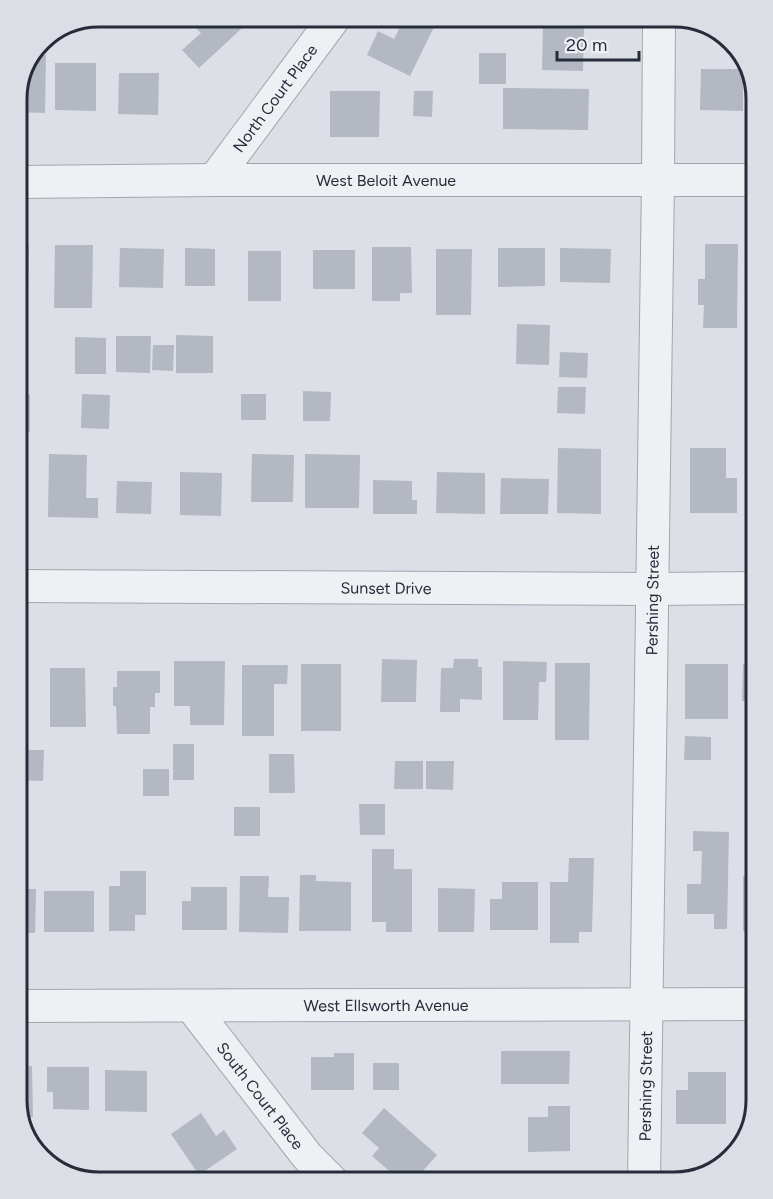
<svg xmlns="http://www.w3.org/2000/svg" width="773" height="1199" font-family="Figtree,sans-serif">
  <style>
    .building { fill: #b4b8c2 }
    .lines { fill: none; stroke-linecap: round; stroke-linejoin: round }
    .street-casing { stroke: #a2a6af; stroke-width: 34 }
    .street { stroke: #eff0f4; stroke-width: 32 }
    .labels { text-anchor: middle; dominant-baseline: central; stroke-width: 5; stroke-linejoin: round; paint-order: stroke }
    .street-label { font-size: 16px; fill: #272c3b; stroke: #eceef4 }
    .rim { fill: none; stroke: #272c3b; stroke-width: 3 }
  </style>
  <rect width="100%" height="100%" fill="#dcdfe6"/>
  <path class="building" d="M 190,17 L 254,17 L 199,68 L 182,50 L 201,33 L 187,19 Z
    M 405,17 L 439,17 L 410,76 L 367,55 L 378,31 L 394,39 Z
    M 543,25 L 584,26 L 583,71 L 542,70 Z
    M 479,53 L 506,53 L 506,84 L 479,84 Z
    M 35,55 L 46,55 L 45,113 L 17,112 L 17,93 Z
    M 55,63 L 96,63 L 96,111 L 55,110 Z
    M 701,69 L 743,69 L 743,111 L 700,110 Z
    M 119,73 L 159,73 L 158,115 L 118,114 Z
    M 753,86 L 756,99 L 756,107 L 752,107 Z
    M 503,88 L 589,89 L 588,130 L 503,129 Z
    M 330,91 L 380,91 L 379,137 L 330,137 Z
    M 414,91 L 433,91 L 432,117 L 413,116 Z
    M 705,244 L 738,244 L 737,328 L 703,328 L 704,305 L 698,305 L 698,279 L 705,279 Z
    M 55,245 L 93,245 L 92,308 L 54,308 Z
    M 17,246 L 29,246 L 28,296 L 17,295 Z
    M 372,247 L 411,247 L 412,293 L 400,293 L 400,301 L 372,301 Z
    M 750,247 L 756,247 L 756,305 L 751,305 Z
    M 120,248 L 164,249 L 163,288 L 119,287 Z
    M 185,248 L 215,249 L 215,286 L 185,286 Z
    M 498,248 L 545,248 L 545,286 L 498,287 Z
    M 560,248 L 611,249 L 610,283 L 560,282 Z
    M 436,249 L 472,249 L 471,315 L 436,315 Z
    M 313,250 L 355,250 L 355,289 L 313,289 Z
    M 248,251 L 281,251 L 281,301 L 248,301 Z
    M 517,324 L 550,325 L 549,365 L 516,364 Z
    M 176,335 L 213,336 L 213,373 L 176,373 Z
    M 116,336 L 151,336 L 150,373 L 116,372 Z
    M 75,337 L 106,338 L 106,374 L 75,374 Z
    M 153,345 L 174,345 L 173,371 L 152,370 Z
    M 560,352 L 588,353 L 587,378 L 559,377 Z
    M 558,387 L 586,387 L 585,414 L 557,413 Z
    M 303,391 L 331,392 L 330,421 L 303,421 Z
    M 82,394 L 110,395 L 109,429 L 81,428 Z
    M 241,394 L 266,394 L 266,420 L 241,420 Z
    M 17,395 L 30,395 L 30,432 L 17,432 Z
    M 558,448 L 601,449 L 601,514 L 557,513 Z
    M 690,448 L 726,448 L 726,478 L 737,478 L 737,513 L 690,513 Z
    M 49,454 L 87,455 L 86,498 L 98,498 L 98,518 L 48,517 Z
    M 252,454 L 294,455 L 293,502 L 251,502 Z
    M 305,454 L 360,455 L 359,508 L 305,508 Z
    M 180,472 L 222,473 L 221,516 L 180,515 Z
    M 437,472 L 485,473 L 485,514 L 436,513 Z
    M 17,478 L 25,478 L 25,514 L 17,514 Z
    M 501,478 L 549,479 L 548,514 L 500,514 Z
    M 373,480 L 412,481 L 412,500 L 417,500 L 417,514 L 373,514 Z
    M 117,481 L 152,482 L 151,514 L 116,513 Z
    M 382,659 L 417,660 L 416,702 L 381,702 Z
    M 454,659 L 478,659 L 478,667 L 482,667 L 482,700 L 460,699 L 460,712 L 440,712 L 441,668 L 453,668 Z
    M 174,661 L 225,661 L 224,725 L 190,725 L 190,706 L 174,706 Z
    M 503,661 L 547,662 L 546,682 L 539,682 L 538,720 L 503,720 Z
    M 555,663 L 590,663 L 589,740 L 555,740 Z
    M 301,664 L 341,664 L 341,731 L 301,731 Z
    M 685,664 L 728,664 L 728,719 L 685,719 Z
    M 743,664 L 756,664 L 756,701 L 742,701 Z
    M 242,665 L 288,665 L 287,684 L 274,684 L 274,736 L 242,736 Z
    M 50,668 L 85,668 L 86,727 L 50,727 Z
    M 117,671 L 160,671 L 160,693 L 155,693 L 155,707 L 150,707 L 150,734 L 117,734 L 116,706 L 113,706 L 113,687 L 117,687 Z
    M 17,674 L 25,674 L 25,731 L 17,731 Z
    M 685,736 L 711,737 L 711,760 L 684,760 Z
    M 173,744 L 194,744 L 194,780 L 173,780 Z
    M 18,750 L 44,750 L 43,781 L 17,780 Z
    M 269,754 L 294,754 L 295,793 L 269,793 Z
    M 395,761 L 423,761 L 423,789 L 394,789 Z
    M 426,761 L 454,761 L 453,790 L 426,789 Z
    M 143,769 L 169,769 L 169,796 L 143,796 Z
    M 359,804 L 385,804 L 385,835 L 360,835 Z
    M 234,807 L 260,807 L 260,836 L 234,836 Z
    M 693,831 L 729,832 L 727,929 L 714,929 L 714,914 L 687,914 L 687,884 L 701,884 L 702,851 L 693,851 Z
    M 372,849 L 394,849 L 394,869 L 412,869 L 412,932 L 386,932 L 386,922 L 372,922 Z
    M 569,858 L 594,858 L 592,932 L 579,932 L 579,943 L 550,943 L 550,882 L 568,882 Z
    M 120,871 L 146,871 L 146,915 L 135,915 L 135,931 L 109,931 L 109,886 L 120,886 Z
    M 300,875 L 316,875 L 316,881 L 351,882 L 351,931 L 299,931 Z
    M 240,876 L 269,876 L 268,897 L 289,897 L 288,933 L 239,932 Z
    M 743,876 L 756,876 L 756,931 L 743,931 Z
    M 502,882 L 538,882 L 538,930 L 490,930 L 490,899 L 502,899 Z
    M 191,887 L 227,887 L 227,930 L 182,930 L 182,901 L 191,901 Z
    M 438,888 L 475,889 L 474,932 L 438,932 Z
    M 17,889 L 36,889 L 35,933 L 17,933 Z
    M 44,891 L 94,891 L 94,932 L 44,932 Z
    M 501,1051 L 570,1051 L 569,1084 L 501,1084 Z
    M 334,1053 L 354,1053 L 354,1090 L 311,1090 L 311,1057 L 334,1057 Z
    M 373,1063 L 399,1063 L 399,1090 L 373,1090 Z
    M 17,1066 L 32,1066 L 33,1117 L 20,1117 L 16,1100 Z
    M 47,1067 L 89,1067 L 89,1110 L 53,1109 L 53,1092 L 47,1092 Z
    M 105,1070 L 147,1071 L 147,1112 L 105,1111 Z
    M 688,1072 L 726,1072 L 726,1124 L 676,1124 L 676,1090 L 688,1090 Z
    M 548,1106 L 570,1106 L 570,1151 L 528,1152 L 528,1117 L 548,1117 Z
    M 384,1108 L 437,1155 L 413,1182 L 402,1182 L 372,1156 L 379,1148 L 362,1133 Z
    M 201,1113 L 216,1136 L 224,1130 L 237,1149 L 199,1175 L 171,1134 Z
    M 529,1176 L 572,1176 L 572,1182 L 529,1182 Z"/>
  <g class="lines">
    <g class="street-casing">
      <g id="street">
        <path id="s1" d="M 214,180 L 335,17"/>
        <path id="s2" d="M 17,182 L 214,180 L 756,180"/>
        <path id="s3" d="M 17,586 L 651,589 L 756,588"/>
        <path id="s4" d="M 17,1006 L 756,1004"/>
        <path id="s5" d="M 192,1007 L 307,1156 L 333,1182"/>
        <path id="s6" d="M 644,1182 L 658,180 L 659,17"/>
      </g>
    </g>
    <use href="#street" class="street"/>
  </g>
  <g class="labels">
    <g class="street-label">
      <text stroke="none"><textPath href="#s1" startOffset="102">North Court Place</textPath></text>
      <text stroke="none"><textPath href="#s2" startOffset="369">West Beloit Avenue</textPath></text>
      <text stroke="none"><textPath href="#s3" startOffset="369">Sunset Drive</textPath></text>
      <text stroke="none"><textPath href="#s6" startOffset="582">Pershing Street</textPath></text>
      <text stroke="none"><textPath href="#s4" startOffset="369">West Ellsworth Avenue</textPath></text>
      <text stroke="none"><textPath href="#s6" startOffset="96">Pershing Street</textPath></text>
      <text stroke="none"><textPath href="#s5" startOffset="112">South Court Place</textPath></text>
    </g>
  </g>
  <path d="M0 0H773V1199H0ZM99 27H674A72 72 0 0 1 746 99V1100A72 72 0 0 1 674 1172H99A72 72 0 0 1 27 1100V99A72 72 0 0 1 99 27Z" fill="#dcdee5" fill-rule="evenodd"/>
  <path class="rim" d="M99 27H674A72 72 0 0 1 746 99V1100A72 72 0 0 1 674 1172H99A72 72 0 0 1 27 1100V99A72 72 0 0 1 99 27Z"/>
  <path d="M557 51v9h82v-9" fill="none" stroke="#272c3b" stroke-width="3"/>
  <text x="566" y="51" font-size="18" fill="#272c3b" stroke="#eceef4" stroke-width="4.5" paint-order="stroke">20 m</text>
</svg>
